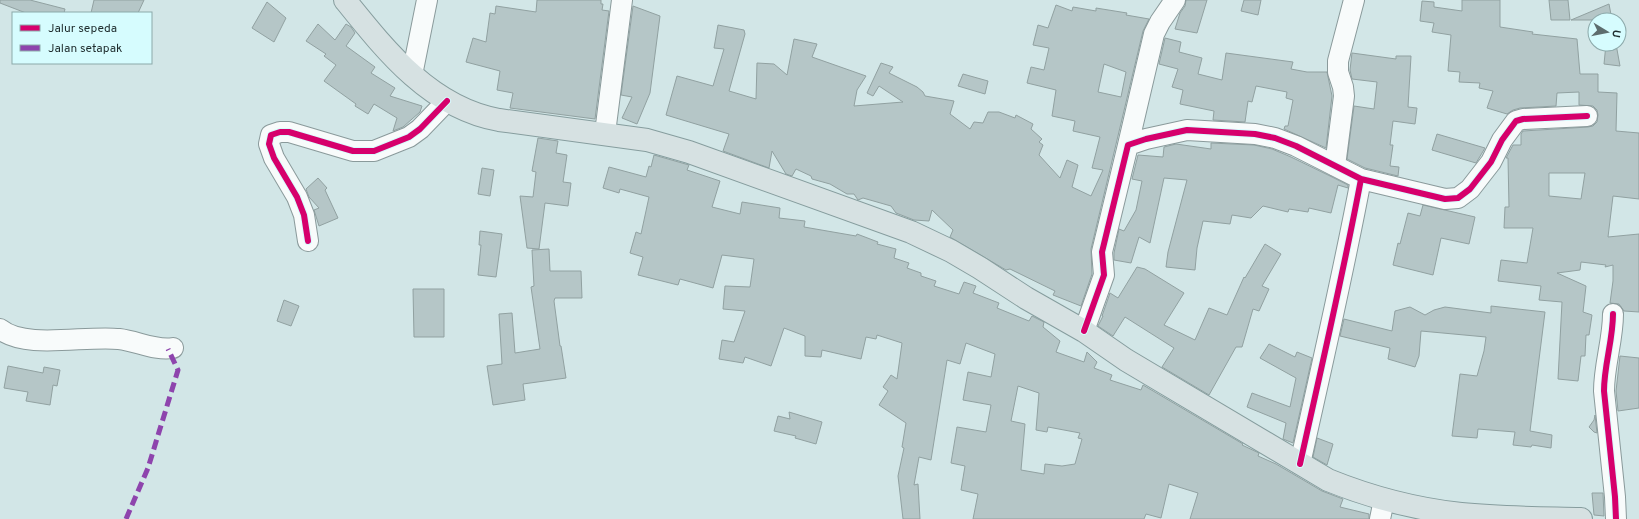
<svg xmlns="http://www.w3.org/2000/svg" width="1639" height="519" font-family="Overpass,sans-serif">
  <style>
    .building { fill: #b5c6c7; stroke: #91a1a1; fill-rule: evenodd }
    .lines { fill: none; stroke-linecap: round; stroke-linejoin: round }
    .minor-casing { stroke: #8a9a9b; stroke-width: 22 }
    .major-casing { stroke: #869d9e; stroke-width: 24 }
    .minor { stroke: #f8fbfb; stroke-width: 20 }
    .major { stroke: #d6e1e2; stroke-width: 22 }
    .quiet { stroke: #8e44ad; stroke-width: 5; stroke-dasharray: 10 5; stroke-linecap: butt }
    .cycleway-casing { stroke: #d6fcfe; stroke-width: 8 }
    .cycleway { stroke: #d6006c; stroke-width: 6 }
  </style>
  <rect width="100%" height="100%" fill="#d2e6e7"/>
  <path class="building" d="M 0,0 L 30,0 L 65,9 L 64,13 L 26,13 L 0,3 Z
    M 94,0 L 144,0 L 138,13 L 91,13 Z
    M 537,0 L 601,0 L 601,4 L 603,4 L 602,10 L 609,11 L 595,119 L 510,108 L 513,93 L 497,90 L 500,71 L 466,62 L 473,38 L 486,42 L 490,13 L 495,14 L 496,6 L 536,12 Z
    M 1186,0 L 1207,0 L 1197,33 L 1175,29 L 1180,13 L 1185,6 Z
    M 1244,0 L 1261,0 L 1258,15 L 1241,11 Z
    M 1462,0 L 1500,0 L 1500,27 L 1533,32 L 1532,34 L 1577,39 L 1580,74 L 1598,74 L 1598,92 L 1617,93 L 1616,131 L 1639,133 L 1639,199 L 1613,196 L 1608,237 L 1639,234 L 1639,312 L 1624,311 L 1619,304 L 1610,303 L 1613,281 L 1613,265 L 1605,267 L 1606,265 L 1581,262 L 1580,270 L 1557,273 L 1586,286 L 1583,312 L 1592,315 L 1589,335 L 1586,335 L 1585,356 L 1581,356 L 1578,381 L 1558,379 L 1562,302 L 1539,300 L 1541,286 L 1498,281 L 1501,260 L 1527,263 L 1533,228 L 1504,228 L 1505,207 L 1509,207 L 1508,158 L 1506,158 L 1513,145 L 1521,145 L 1521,134 L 1523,131 L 1588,127 L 1593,126 L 1597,122 L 1598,115 L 1597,110 L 1593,106 L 1579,105 L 1579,92 L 1557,93 L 1556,106 L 1520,108 L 1513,110 L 1507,114 L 1487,108 L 1493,91 L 1479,88 L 1480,83 L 1459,82 L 1460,72 L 1448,71 L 1451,35 L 1432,32 L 1434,23 L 1420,21 L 1422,1 L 1434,2 L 1434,7 L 1462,11 ZM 1549,173 L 1585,173 L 1581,199 L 1549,196 Z
    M 1549,0 L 1568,0 L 1570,20 L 1551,20 Z
    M 267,2 L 286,18 L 274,42 L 252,28 Z
    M 1609,4 L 1612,20 L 1571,20 Z
    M 1056,5 L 1072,11 L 1073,7 L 1096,11 L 1096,8 L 1127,13 L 1126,15 L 1149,19 L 1143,31 L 1091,249 L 1092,274 L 1081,306 L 1053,295 L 1055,291 L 1010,269 L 1006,270 L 950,237 L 953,230 L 932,210 L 929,221 L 914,220 L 896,213 L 891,206 L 863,198 L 858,200 L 854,194 L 847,194 L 830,184 L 812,179 L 811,176 L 796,169 L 792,176 L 786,174 L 772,151 L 769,168 L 723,151 L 729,134 L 666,115 L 677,76 L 713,86 L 724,49 L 714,48 L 718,25 L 744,30 L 745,34 L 729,91 L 756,99 L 757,63 L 774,64 L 787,75 L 794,39 L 817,44 L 812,57 L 866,76 L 857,90 L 854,106 L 903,102 L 879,86 L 873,96 L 867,93 L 881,63 L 893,67 L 889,73 L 917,87 L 923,92 L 925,96 L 954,101 L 950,114 L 970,129 L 974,122 L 983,123 L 988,112 L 999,112 L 1015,118 L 1016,115 L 1033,124 L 1031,129 L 1042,139 L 1039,142 L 1043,145 L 1039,155 L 1060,178 L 1067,160 L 1078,165 L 1072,187 L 1091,196 L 1103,170 L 1092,168 L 1100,137 L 1073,131 L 1075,121 L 1052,116 L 1056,90 L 1027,83 L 1031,67 L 1044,70 L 1049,48 L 1033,45 L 1038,25 L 1048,28 ZM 1104,64 L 1126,72 L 1121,97 L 1098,92 Z
    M 633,6 L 660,16 L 650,93 L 637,124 L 622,118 L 632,97 L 621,95 Z
    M 318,24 L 335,40 L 346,24 L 351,27 L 355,33 L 346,46 L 375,67 L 371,73 L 395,88 L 390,96 L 422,106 L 420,112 L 403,127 L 393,131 L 397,118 L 374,104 L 368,114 L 355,106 L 356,104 L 324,81 L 336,65 L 324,56 L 326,54 L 306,41 Z
    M 1165,38 L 1181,42 L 1179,52 L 1202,58 L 1198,74 L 1222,80 L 1226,53 L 1293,62 L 1291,69 L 1307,72 L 1327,72 L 1332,96 L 1326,148 L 1284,129 L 1285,126 L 1288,126 L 1293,100 L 1286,98 L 1287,92 L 1256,86 L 1252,102 L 1248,101 L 1245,122 L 1213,120 L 1214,111 L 1180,104 L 1183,90 L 1172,87 L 1178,69 L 1159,64 Z
    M 1606,44 L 1616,44 L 1620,66 L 1604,64 Z
    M 1352,53 L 1396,59 L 1396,56 L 1411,56 L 1408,107 L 1417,108 L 1415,124 L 1393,121 L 1390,145 L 1393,145 L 1390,166 L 1399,167 L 1398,176 L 1365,168 L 1347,159 L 1354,106 L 1374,109 L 1377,82 L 1352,79 L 1350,70 Z
    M 963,74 L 988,81 L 985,94 L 958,86 Z
    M 1437,134 L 1485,148 L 1476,163 L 1432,150 Z
    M 538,138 L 558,141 L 556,153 L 567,155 L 563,182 L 571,183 L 568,206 L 545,203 L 539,249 L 527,248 L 520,196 L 533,197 L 536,172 L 532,171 Z
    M 1211,143 L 1254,145 L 1272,149 L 1291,157 L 1328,175 L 1348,185 L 1348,188 L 1338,185 L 1331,213 L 1309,208 L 1308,212 L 1289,209 L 1288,212 L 1263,206 L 1251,218 L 1232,215 L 1230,224 L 1203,221 L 1197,248 L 1195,270 L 1166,267 L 1168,252 L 1187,180 L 1164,178 L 1150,243 L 1139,237 L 1131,263 L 1114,260 L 1114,253 L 1119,229 L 1124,231 L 1136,210 L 1142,181 L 1132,179 L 1138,155 L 1163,157 L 1164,147 L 1176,144 L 1211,149 Z
    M 654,155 L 689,165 L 687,170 L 720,181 L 712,207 L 740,214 L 742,202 L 780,208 L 779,218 L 805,221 L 804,227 L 856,236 L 857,234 L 878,242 L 877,244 L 896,249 L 894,258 L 909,263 L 907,268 L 921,273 L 921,276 L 936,281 L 934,286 L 959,294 L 964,282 L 976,286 L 973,293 L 999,303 L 997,308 L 1029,321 L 1032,316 L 1044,322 L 1043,327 L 1060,341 L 1056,352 L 1084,362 L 1087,352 L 1097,362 L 1094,368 L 1112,375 L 1110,380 L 1141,390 L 1143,385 L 1243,444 L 1242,445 L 1259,453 L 1258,456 L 1276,464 L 1322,491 L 1343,499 L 1340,507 L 1369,514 L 1369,519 L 1190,519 L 1198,493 L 1169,484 L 1161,518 L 1146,514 L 1144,519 L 973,519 L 978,494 L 961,490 L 965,466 L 951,463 L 957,427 L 986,432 L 991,405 L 963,400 L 968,372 L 991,377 L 995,354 L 966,343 L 960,364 L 947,360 L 931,460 L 919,457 L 914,485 L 918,484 L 920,519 L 903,519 L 898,476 L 904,448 L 902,447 L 906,423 L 879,405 L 888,391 L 883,387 L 891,375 L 897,379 L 902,343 L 877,335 L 876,339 L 866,337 L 861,359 L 822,350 L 821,357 L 805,356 L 805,336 L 784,328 L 771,366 L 745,357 L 743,363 L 719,359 L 722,340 L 734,342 L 745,311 L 723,309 L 725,286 L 750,287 L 754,259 L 722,255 L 713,288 L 680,279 L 678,285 L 638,275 L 643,257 L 630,253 L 636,232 L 641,234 L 649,197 L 620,189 L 619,193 L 603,188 L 609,167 L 646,177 L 649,166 L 651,167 ZM 1018,386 L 1039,393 L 1036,430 L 1047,432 L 1048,427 L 1080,433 L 1078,438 L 1082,439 L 1075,464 L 1062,466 L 1045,464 L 1044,474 L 1021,470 L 1025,424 L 1011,421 Z
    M 482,168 L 494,170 L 490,196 L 478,194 Z
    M 318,178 L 327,188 L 325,190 L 338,218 L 319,226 L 314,210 L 319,208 L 309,197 L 306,189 Z
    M 1423,205 L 1475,217 L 1469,244 L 1441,238 L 1433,275 L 1393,265 L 1398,243 L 1400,244 L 1408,213 L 1420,216 Z
    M 480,231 L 502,234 L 496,277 L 478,275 L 481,245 L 479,245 Z
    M 1265,244 L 1281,254 L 1262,286 L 1269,289 L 1259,311 L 1253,309 L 1242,347 L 1236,347 L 1209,395 L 1162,367 L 1174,348 L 1125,317 L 1113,336 L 1098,326 L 1103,316 L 1102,316 L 1110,293 L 1118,298 L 1137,267 L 1145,269 L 1184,293 L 1164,325 L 1195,340 L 1209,308 L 1227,315 L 1244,277 L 1245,278 Z
    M 549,249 L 550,271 L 581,271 L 582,298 L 555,298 L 554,301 L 560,346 L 561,346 L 566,378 L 523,384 L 525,400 L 493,405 L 487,366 L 502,364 L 499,314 L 512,313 L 515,353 L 540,349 L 531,287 L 534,286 L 532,250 Z
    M 413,289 L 444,289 L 444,337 L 414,337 Z
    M 284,300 L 299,306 L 291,326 L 277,321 Z
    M 1491,306 L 1545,312 L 1530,431 L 1552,435 L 1551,448 L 1532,445 L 1531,447 L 1513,445 L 1515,432 L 1478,429 L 1477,438 L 1452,436 L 1460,374 L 1477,376 L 1484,351 L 1486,337 L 1421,331 L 1419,356 L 1415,367 L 1388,359 L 1390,348 L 1340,336 L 1344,319 L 1392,331 L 1395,311 L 1410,307 L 1425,315 L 1434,310 L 1445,307 L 1491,313 Z
    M 1269,344 L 1295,357 L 1297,352 L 1312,358 L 1293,443 L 1283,439 L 1286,423 L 1247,407 L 1252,393 L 1290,407 L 1296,378 L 1260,358 Z
    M 1620,356 L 1639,358 L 1639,408 L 1618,411 L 1616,391 Z
    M 8,366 L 43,373 L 44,367 L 60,370 L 57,386 L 53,385 L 50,405 L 26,401 L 28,392 L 4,388 Z
    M 789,412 L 822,422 L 816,444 L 795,438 L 796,436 L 774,431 L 778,416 L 790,419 Z
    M 1595,415 L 1597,433 L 1594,432 L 1589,427 L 1594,420 Z
    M 1317,438 L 1333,444 L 1327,465 L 1313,457 Z
    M 1592,493 L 1603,493 L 1604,516 L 1594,515 Z"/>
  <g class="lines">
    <g class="minor-casing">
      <path id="minor" d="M 412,75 L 427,0
        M 605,133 L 622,0
        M 1128,145 L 1154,34 L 1160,22 L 1175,0
        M 1335,166 L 1344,96 L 1343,87 L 1338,72 L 1338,61 L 1354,0
        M 1361,179 L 1445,199 L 1458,198 L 1470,189 L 1491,162 L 1502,140 L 1516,121 L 1523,119 L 1587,116
        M 308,241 L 304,215 L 297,197 L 274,158 L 269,144 L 271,135 L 280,132 L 289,132 L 353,151 L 374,151 L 409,137 L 420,129 L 447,101
        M 1613,314 C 1613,340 1604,365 1604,391 L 1615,497 L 1616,519
        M 0,329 C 25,350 86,335 119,339 C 137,341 155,351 173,348
        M 1084,331 L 1104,275 L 1102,252 L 1128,145 L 1146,139 L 1187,130 L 1255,134 L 1275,138 L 1296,146 L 1361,179 C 1343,275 1321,369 1300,464
        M 1380,519 L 1384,500"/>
    </g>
    <g class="major-casing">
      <path id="major" d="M 345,0 C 386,51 431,108 499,120 L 647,140 L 689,152 L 911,232 L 951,251 L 980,268 L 1026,298 L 1084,331 L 1126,360 L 1328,480 C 1370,497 1415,509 1461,514 C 1500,518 1541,518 1581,519"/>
    </g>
    <use href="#minor" class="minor"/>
    <use href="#major" class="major"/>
    <path class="quiet" d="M 126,519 L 148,468 L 178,370 L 168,349"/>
    <g class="cycleway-casing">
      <path id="cycleway" d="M 1361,179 L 1445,199 L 1458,198 L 1470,189 L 1491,162 L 1502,140 L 1516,121 L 1523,119 L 1587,116
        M 308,241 L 304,215 L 297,197 L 274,158 L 269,144 L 271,135 L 280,132 L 289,132 L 353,151 L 374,151 L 409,137 L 420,129 L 447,101
        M 1613,314 C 1613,340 1604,365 1604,391 L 1615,497 L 1616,519
        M 1084,331 L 1104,275 L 1102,252 L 1128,145 L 1146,139 L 1187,130 L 1255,134 L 1275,138 L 1296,146 L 1361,179 C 1343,275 1321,369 1300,464"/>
    </g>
    <use href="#cycleway" class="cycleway"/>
  </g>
  <rect x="12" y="12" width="140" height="52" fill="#d6fcfe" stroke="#8ca9aa"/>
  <rect x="20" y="25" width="20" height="6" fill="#d6006c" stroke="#8ca9aa"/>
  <text x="48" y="32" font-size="12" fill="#1e2c2d">Jalur sepeda</text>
  <rect x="20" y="45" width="20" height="6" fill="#8e44ad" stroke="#8ca9aa"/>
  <text x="48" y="52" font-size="12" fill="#1e2c2d">Jalan setapak</text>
  <g transform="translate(1607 32) rotate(100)"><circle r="19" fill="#d6fcfe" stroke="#8ca9aa"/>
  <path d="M0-3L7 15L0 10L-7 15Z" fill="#5d6d6e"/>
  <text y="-6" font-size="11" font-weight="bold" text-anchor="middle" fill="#1e2c2d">U</text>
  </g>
</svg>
